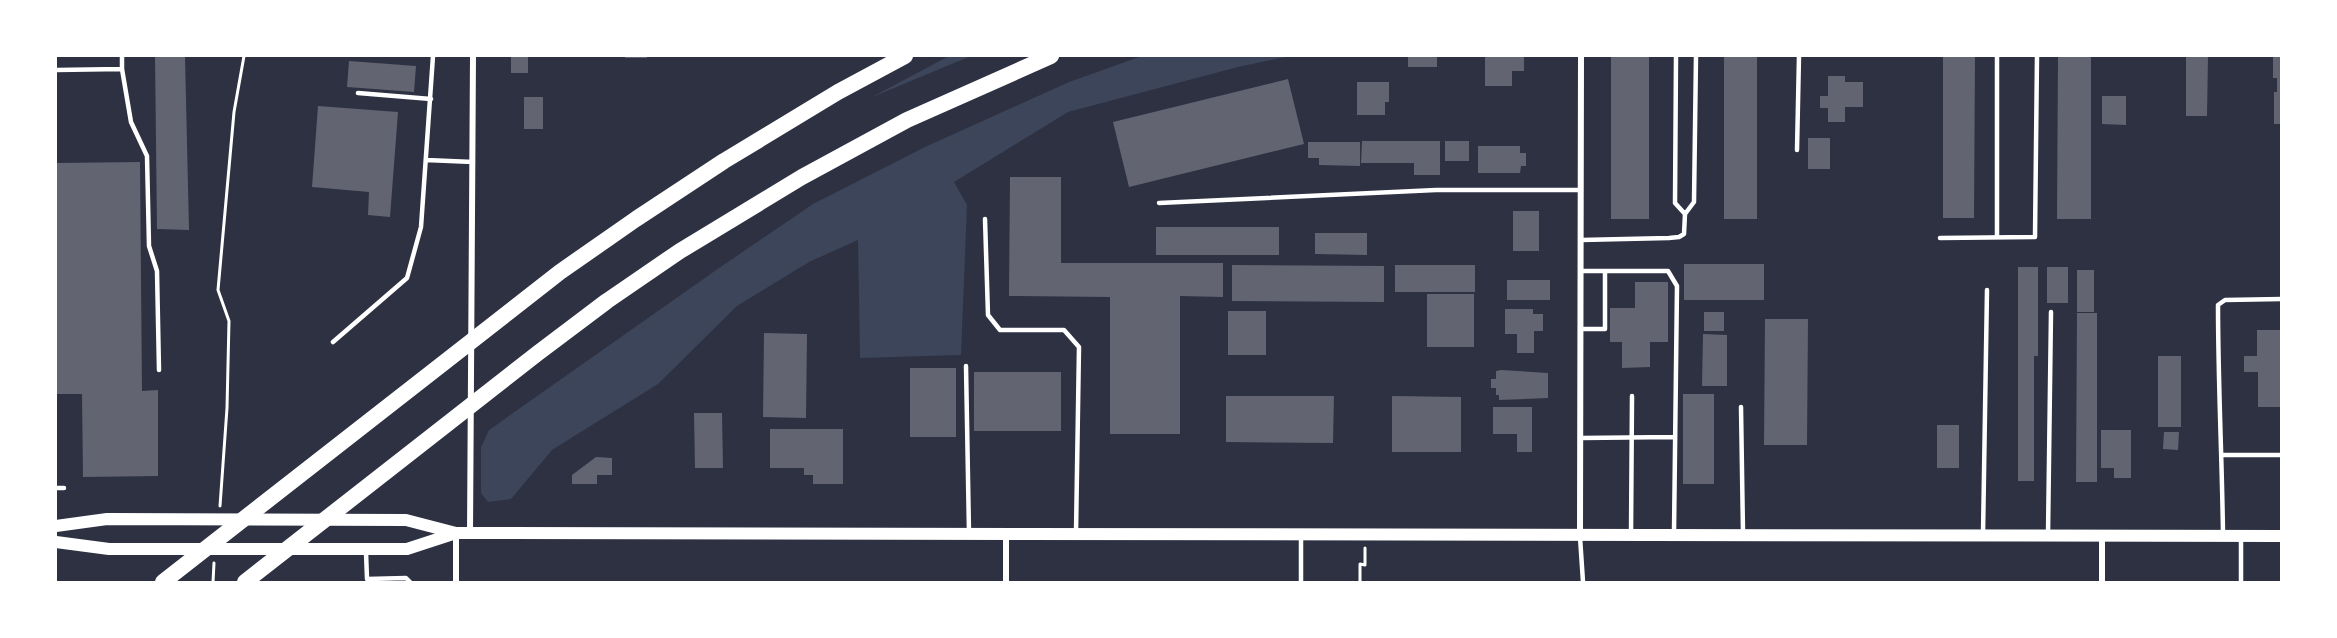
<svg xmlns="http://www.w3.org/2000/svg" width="2337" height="638" font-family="Bitter,serif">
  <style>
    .green { fill: #3c4559 }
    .building { fill: #626471 }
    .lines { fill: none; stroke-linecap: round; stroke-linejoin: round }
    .path { stroke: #fff; stroke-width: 3 }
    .service { stroke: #fff; stroke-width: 4.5 }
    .minor { stroke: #fff; stroke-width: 6 }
    .secondary { stroke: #fff; stroke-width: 12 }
    .motorway { stroke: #fff; stroke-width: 16 }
  </style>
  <rect width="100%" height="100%" fill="#2d3142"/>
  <path class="green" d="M 949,56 L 971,56 L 870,98 Z
    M 1142,56 L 1290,56 L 1238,67 L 1068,112 L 954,182 L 967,205 L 961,355 L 860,358 L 858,240 L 809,262 L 737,306 L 658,384 L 552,450 L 511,499 L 488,502 L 481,493 L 481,447 L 489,430 L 719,268 L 813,204 L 925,147 L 1069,82 Z"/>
  <path class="building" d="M 155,56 L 185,56 L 189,230 L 157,229 Z
    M 511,56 L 528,56 L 528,73 L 511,73 Z
    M 625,56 L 647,56 L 647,58 L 625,58 Z
    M 1408,56 L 1437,56 L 1437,67 L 1408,67 Z
    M 1485,56 L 1524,56 L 1524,71 L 1512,71 L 1512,86 L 1485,86 Z
    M 1611,56 L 1649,56 L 1649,219 L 1611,219 Z
    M 1724,56 L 1757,56 L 1757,219 L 1724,219 Z
    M 1943,56 L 1975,56 L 1974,218 L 1943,218 Z
    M 2058,56 L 2091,56 L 2091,219 L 2057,219 Z
    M 2186,56 L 2208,56 L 2207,116 L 2186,116 Z
    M 2273,56 L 2282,56 L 2282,124 L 2274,124 L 2274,92 L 2277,92 L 2277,78 L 2273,78 Z
    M 349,61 L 416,66 L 414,92 L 347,87 Z
    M 1828,76 L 1845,76 L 1845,82 L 1863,82 L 1863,107 L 1845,107 L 1845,122 L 1828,122 L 1828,108 L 1820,108 L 1820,96 L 1828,96 Z
    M 1288,79 L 1304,144 L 1129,187 L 1113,122 Z
    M 1357,82 L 1389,82 L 1389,102 L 1385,102 L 1385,115 L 1357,115 Z
    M 2102,96 L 2126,96 L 2126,125 L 2102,124 Z
    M 524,97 L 543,97 L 543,129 L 524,129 Z
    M 318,106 L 398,112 L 390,217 L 368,215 L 369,192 L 312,187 Z
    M 1808,138 L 1830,138 L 1830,169 L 1808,169 Z
    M 1362,141 L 1440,141 L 1440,175 L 1414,175 L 1414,163 L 1361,163 Z
    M 1445,141 L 1469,141 L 1469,161 L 1445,161 Z
    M 1308,142 L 1360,142 L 1360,166 L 1319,165 L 1319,158 L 1308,158 Z
    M 1478,146 L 1520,146 L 1520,153 L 1526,153 L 1526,166 L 1521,166 L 1520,173 L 1478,173 Z
    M 140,162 L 142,391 L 158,390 L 158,476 L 83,477 L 82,394 L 56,394 L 56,163 Z
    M 1010,177 L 1061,177 L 1061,263 L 1223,263 L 1223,297 L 1180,296 L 1180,434 L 1110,434 L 1110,297 L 1009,296 Z
    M 1513,211 L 1539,211 L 1539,251 L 1513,251 Z
    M 1156,227 L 1279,227 L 1279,255 L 1156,255 Z
    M 1315,233 L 1367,233 L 1367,255 L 1315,254 Z
    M 1684,264 L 1764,264 L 1764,300 L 1684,300 Z
    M 1232,265 L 1384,266 L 1384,302 L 1232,301 Z
    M 1395,265 L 1475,265 L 1475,292 L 1395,292 Z
    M 2018,267 L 2038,267 L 2038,356 L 2034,356 L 2034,481 L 2018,481 Z
    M 2047,267 L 2068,267 L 2068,303 L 2047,303 Z
    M 2077,270 L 2094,270 L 2094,312 L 2077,312 Z
    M 1507,280 L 1550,280 L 1550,300 L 1507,300 Z
    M 1635,282 L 1668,282 L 1668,342 L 1650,342 L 1650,367 L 1622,368 L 1622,342 L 1610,342 L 1610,308 L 1635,308 Z
    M 1427,294 L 1474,294 L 1474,347 L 1427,347 Z
    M 1505,309 L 1533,309 L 1533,314 L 1543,314 L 1543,331 L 1534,331 L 1534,353 L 1517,353 L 1517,334 L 1505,334 Z
    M 1228,311 L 1266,311 L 1266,355 L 1228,355 Z
    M 1704,312 L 1724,312 L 1724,331 L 1704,331 Z
    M 2077,313 L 2097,313 L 2097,482 L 2076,482 Z
    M 1765,319 L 1808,319 L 1807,445 L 1764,445 Z
    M 2257,330 L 2282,330 L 2282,407 L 2258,407 L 2258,372 L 2244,372 L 2244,356 L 2257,356 Z
    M 764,333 L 807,334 L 806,418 L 763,417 Z
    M 1703,334 L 1727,335 L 1727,386 L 1702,386 Z
    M 2158,356 L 2181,356 L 2181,427 L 2158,427 Z
    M 910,368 L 956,368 L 956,437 L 910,437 Z
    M 1501,370 L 1548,373 L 1548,398 L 1499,400 L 1499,395 L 1496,395 L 1496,388 L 1491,388 L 1491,379 L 1496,379 L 1496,371 Z
    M 974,372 L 1061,372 L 1061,431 L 974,431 Z
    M 1683,394 L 1714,394 L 1714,484 L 1683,484 Z
    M 1226,396 L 1334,396 L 1333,443 L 1226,442 Z
    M 1392,396 L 1461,397 L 1461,452 L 1392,452 Z
    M 1493,407 L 1532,407 L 1532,452 L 1517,452 L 1517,434 L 1493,434 Z
    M 694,413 L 722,413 L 723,468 L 695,468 Z
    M 1937,425 L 1959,425 L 1959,468 L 1937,468 Z
    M 770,429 L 843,429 L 843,484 L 813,484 L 813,475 L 804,475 L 804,468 L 770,468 Z
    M 2101,430 L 2131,430 L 2131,478 L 2114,478 L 2114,468 L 2101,468 Z
    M 2164,432 L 2179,432 L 2178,450 L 2163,449 Z
    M 596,457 L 612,458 L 612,475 L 597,475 L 597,484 L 572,484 L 572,475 Z"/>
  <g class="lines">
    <path class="path" d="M 220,506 L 227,408 L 229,321 L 218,290 L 234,112 L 244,56
      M 213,582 L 214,563
      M 1360,582 L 1360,564 L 1365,565 L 1365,548"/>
    <path class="service" d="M 1676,56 L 1675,203 L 1685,214
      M 122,69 L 131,122 L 147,156 L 149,246 L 157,271 L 159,370
      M 56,70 L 122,69 L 122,56
      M 358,93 L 431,99
      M 1797,150 L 1799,56
      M 426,160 L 473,162
      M 1159,203 L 1436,190 L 1581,190
      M 985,219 L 988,315 L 1000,330 L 1064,330 L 1079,347 L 1076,533
      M 1997,237 L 1997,56
      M 1940,238 L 2035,237 L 2037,56
      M 1581,240 L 1669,238 L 1679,237 L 1684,234 L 1685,214 L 1694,202 L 1696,56
      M 1581,271 L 1668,271 L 1677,286 L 1674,533
      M 1581,329 L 1605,329 L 1605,271
      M 333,342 L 407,278 L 421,227 L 433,56
      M 966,366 L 969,533
      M 1741,407 L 1743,533
      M 1581,438 L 1674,437
      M 2222,455 L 2282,455
      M 56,488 L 64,488
      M 1631,534 L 1632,396
      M 2223,534 C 2222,458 2218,382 2218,305 L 2225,300 L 2282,299
      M 1983,535 L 1987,290
      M 2048,535 L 2051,312
      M 1580,537 L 1583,582
      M 2241,539 L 2241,582
      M 366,552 L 367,579 L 406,578 L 410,582
      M 1301,582 L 1301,535"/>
    <path class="minor" d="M 470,533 L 473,56
      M 1580,535 L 1581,56
      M 456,582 L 456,533
      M 1006,582 L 1006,533
      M 2102,582 L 2102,535"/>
    <path class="secondary" d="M 56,526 L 107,519 L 406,520 L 456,533 L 2282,536
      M 56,542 L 109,549 L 407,549 L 456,533"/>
    <path class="motorway" d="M 163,582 L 560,272 L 636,219 L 724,161 L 838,92 L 905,56
      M 245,582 L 538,353 L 607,301 L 680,251 L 802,177 L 907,120 L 1051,56"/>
  </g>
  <rect width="2337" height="638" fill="none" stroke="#ffffff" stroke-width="114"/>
</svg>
